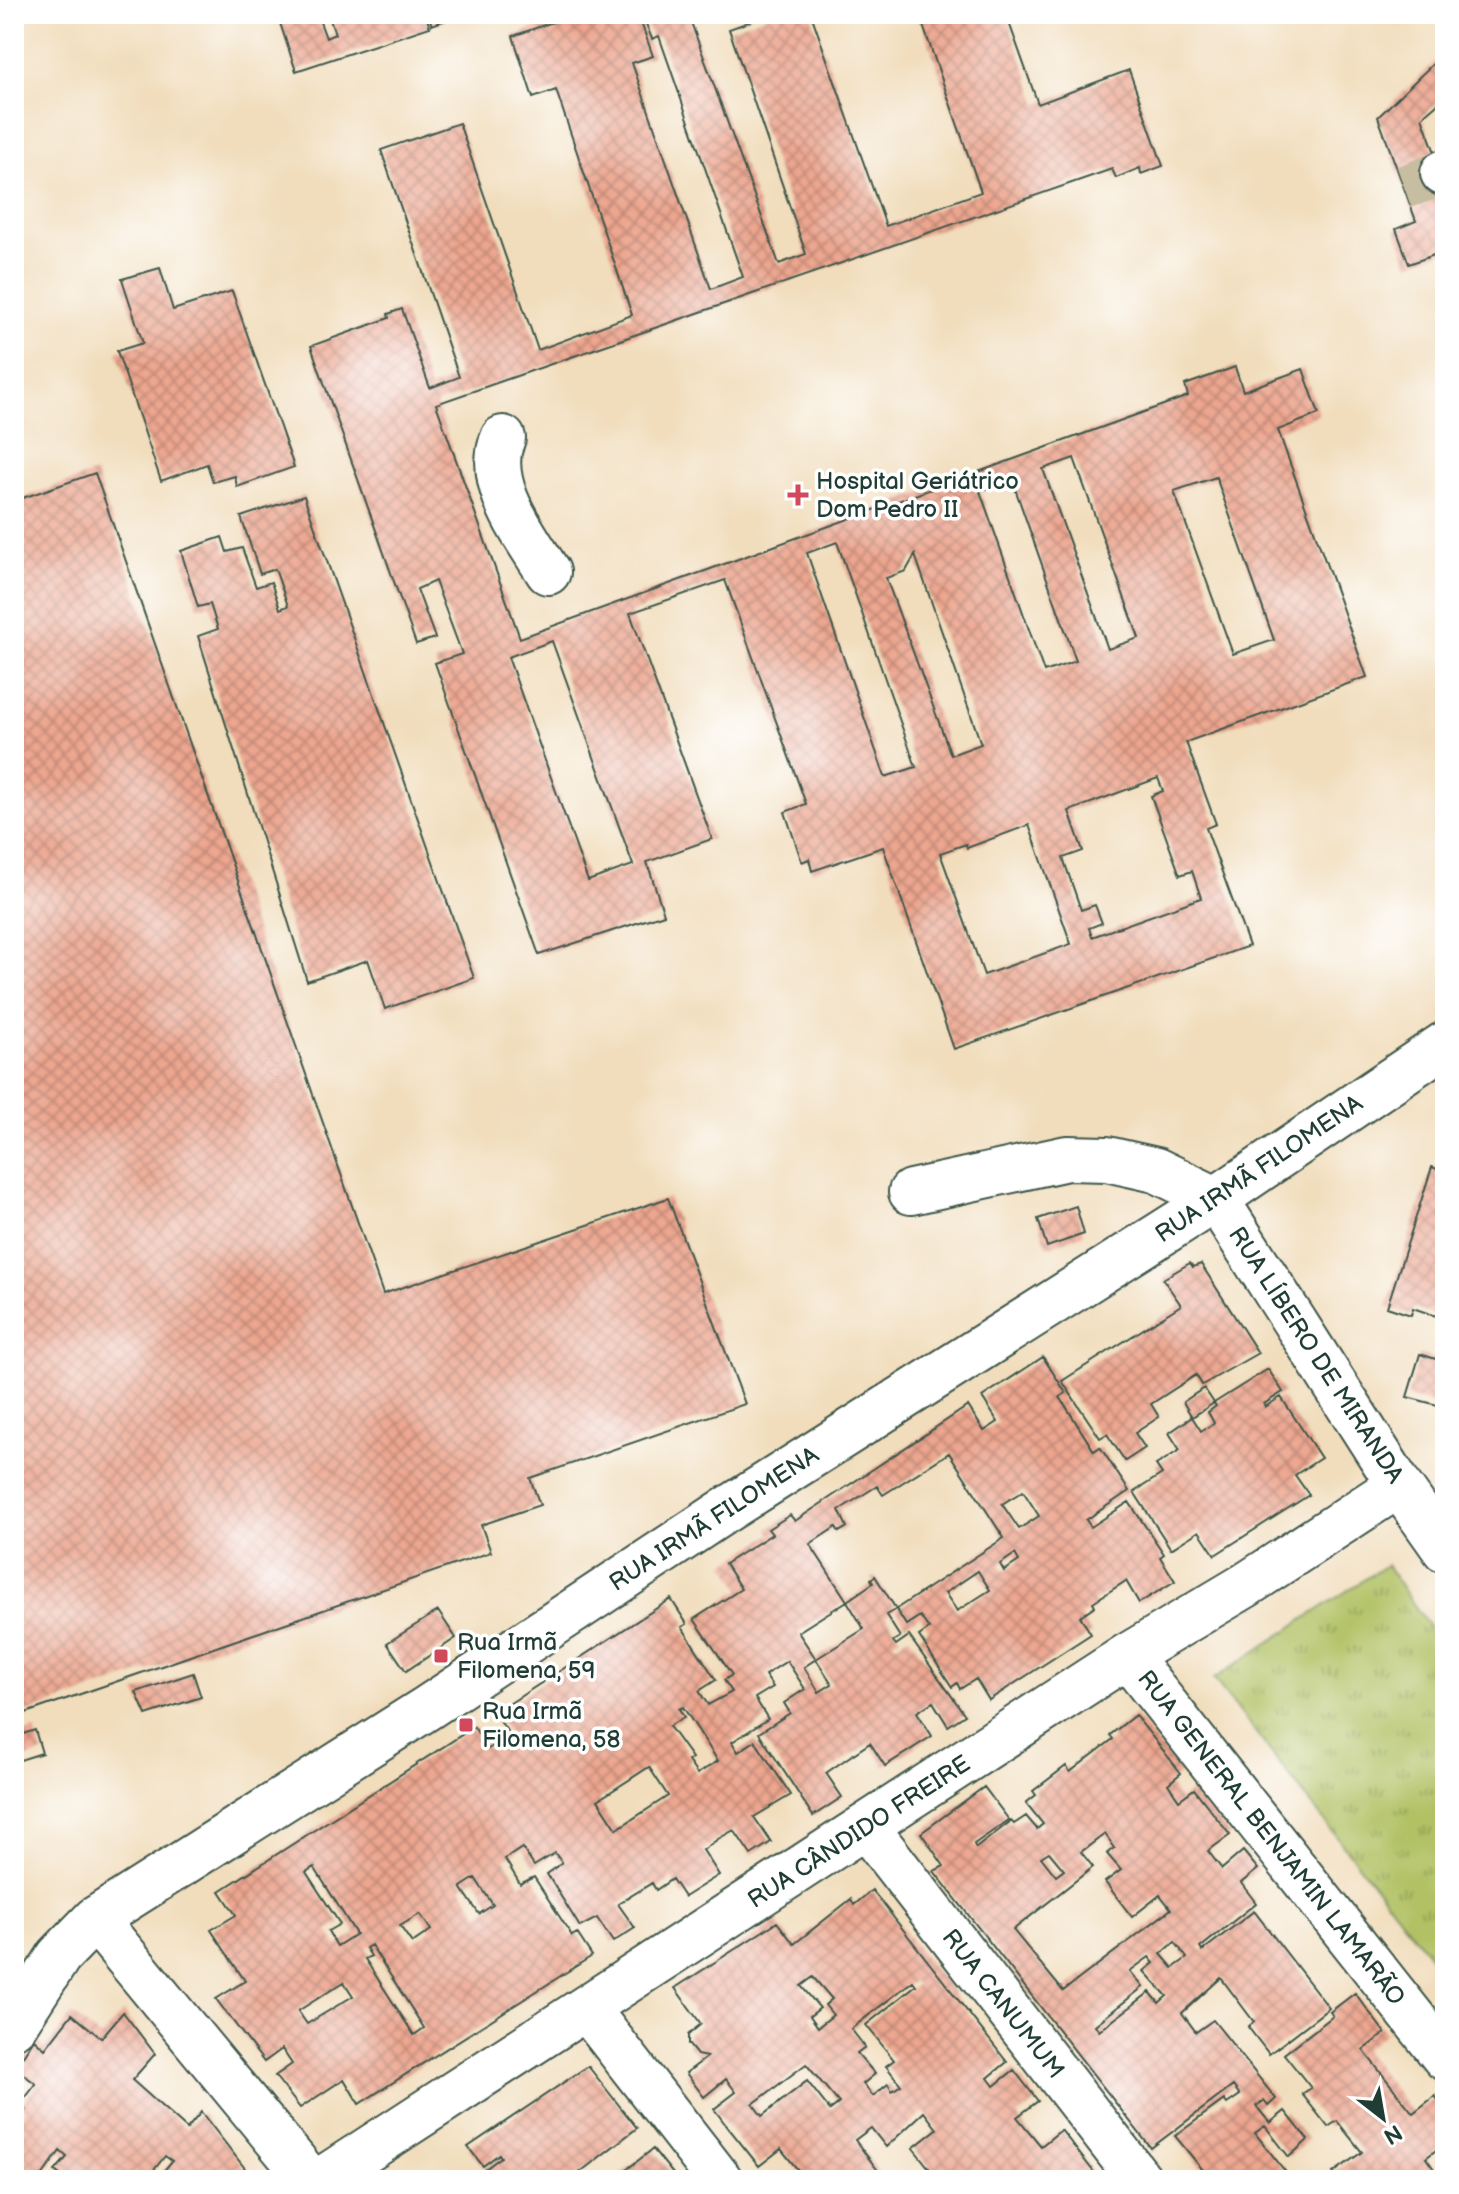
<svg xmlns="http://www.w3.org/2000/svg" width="1459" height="2194" font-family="'Balsamiq Sans',sans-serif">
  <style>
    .grass { fill: url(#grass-tufts); stroke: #687f4c; stroke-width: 2 }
    .building { fill: url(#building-cross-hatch); fill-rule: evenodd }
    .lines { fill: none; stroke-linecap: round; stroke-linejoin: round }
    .minor-tunnel { stroke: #c7bda1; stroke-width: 44; stroke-dasharray: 44 22; stroke-linecap: butt }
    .minor-casing { stroke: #3e5548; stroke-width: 48 }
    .minor { stroke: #fff; stroke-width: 44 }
    .poi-dot { fill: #d1495b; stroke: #fff; stroke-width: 3 }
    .labels { text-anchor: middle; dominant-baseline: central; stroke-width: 7; stroke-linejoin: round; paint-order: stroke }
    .poi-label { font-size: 24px; fill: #1f3d34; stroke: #fff; text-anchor: start }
    .street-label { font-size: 24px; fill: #1f3d34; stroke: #fff }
  </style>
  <defs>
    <pattern id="grass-tufts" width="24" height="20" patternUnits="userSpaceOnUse" patternTransform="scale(2)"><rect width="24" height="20" fill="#b1c163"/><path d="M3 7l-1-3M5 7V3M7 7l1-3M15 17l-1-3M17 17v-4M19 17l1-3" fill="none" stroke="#8f9e52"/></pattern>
    <pattern id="building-cross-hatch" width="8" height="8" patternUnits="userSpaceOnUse" patternTransform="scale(2)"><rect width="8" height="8" fill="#eda68f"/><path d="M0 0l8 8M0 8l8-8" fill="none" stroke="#bf8876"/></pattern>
  </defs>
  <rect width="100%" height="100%" fill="#fff"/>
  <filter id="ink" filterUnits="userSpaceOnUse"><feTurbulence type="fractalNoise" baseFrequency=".0125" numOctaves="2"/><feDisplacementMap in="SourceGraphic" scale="16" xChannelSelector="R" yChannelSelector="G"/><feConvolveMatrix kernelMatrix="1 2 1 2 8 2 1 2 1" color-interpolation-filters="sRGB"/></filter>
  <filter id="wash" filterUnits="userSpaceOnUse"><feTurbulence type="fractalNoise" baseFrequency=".006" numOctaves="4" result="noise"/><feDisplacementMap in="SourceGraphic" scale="32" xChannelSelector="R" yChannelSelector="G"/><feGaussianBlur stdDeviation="1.8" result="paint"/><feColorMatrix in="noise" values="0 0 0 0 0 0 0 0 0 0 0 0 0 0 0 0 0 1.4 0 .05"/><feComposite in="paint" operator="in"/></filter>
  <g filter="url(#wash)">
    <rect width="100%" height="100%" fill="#f1ddbc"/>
    <path class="grass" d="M 1386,1565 L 1445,1649 L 1445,1976 L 1214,1679 Z"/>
    <g id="blocks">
      <path class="building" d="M 277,14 L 317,14 L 326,38 L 335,34 L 328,14 L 425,14 L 430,27 L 296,71 Z
        M 428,14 L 462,14 L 432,25 Z
        M 575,14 L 638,14 L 653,56 L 632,63 L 711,289 L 743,277 L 659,36 L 652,39 L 645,21 L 653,18 L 652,14 L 688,14 L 779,264 L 806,254 L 729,29 L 771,14 L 811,14 L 886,226 L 981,192 L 919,14 L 1006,14 L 1038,104 L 1129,70 L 1163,166 L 1141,174 L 1140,168 L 1116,178 L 1112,169 L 436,404 L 520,638 L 1188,396 L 1185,385 L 1235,367 L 1243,391 L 1303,369 L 1319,414 L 1278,430 L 1367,677 L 1186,742 L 1216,824 L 1206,828 L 1249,946 L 954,1049 L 883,847 L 812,871 L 809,859 L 802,862 L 785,812 L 806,804 L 725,580 L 630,613 L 712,839 L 647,862 L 664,914 L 539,955 L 435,663 L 462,654 L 435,581 L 417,589 L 435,638 L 416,644 L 311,346 L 389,318 L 388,314 L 402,309 L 430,388 L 459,377 L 381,150 L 459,123 L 538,350 L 632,315 L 556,90 L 533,98 L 513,36 ZM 1074,458 L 1139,638 L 1108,649 L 1043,469 ZM 1216,477 L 1274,640 L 1233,654 L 1174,491 ZM 1012,480 L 1076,661 L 1044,672 L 980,491 ZM 837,542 L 916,767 L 885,777 L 807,553 ZM 915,555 L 981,744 L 951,755 L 886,578 L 906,571 ZM 552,641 L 633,865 L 588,881 L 508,657 ZM 1158,778 L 1163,791 L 1151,796 L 1180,875 L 1192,871 L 1201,898 L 1092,937 L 1089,928 L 1102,923 L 1095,905 L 1081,910 L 1063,858 L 1083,851 L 1069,811 ZM 1029,825 L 1071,944 L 984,975 L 940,853 L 966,844 L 967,848 Z
        M 1445,52 L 1445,97 L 1422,117 L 1445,180 L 1445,251 L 1409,264 L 1396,229 L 1416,221 L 1378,117 Z
        M 160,268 L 173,310 L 232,291 L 294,467 L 237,487 L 235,476 L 213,482 L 207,464 L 161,481 L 117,351 L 143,343 L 122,279 Z
        M 95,473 L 383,1294 L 668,1198 L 745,1404 L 530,1478 L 540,1505 L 481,1525 L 491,1552 L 14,1717 L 14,501 Z
        M 304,496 L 474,978 L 385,1009 L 368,960 L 307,981 L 198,636 L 218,629 L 210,604 L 198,607 L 181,551 L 222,537 L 227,552 L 242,548 L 256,587 L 271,582 L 280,609 L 288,606 L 275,569 L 260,574 L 241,517 Z
        M 1432,1167 L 1445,1172 L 1445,1319 L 1413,1308 L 1411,1315 L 1387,1307 Z
        M 1076,1206 L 1084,1234 L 1047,1247 L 1038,1219 Z
        M 1190,1263 L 1193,1267 L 1201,1264 L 1258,1353 L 1202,1385 L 1196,1375 L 1151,1404 L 1159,1417 L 1135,1433 L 1145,1448 L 1125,1461 L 1107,1434 L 1100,1438 L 1062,1381 L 1181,1305 L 1163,1279 Z
        M 1420,1354 L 1445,1362 L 1445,1407 L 1407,1397 Z
        M 1043,1357 L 1066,1393 L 1060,1397 L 1094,1451 L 1100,1447 L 1129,1491 L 1086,1520 L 1091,1527 L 1129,1502 L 1164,1554 L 1160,1557 L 1175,1581 L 1139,1603 L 1126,1581 L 1093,1602 L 1095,1606 L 1080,1616 L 1091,1634 L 989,1700 L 976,1679 L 960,1689 L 957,1683 L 952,1687 L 919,1636 L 929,1629 L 920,1616 L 906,1625 L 896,1609 L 1004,1538 L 949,1453 L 883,1495 L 877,1486 L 839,1510 L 847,1527 L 839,1532 L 836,1527 L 810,1544 L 847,1601 L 798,1632 L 816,1659 L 864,1629 L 847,1601 L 873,1583 L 871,1579 L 875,1576 L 896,1609 L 886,1615 L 900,1637 L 893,1641 L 896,1645 L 909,1636 L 965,1715 L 948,1726 L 933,1702 L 917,1712 L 932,1736 L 885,1766 L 870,1743 L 849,1757 L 826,1773 L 842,1797 L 813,1816 L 759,1733 L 790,1713 L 784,1703 L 805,1689 L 787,1661 L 765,1675 L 773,1687 L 755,1698 L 768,1719 L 732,1742 L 738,1752 L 755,1741 L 791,1795 L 754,1817 L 771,1842 L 751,1855 L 734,1830 L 718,1839 L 703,1850 L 719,1875 L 684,1897 L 672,1879 L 656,1890 L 652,1883 L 618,1904 L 635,1928 L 613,1942 L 597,1918 L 580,1927 L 547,1874 L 562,1863 L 555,1853 L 534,1866 L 522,1848 L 505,1859 L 520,1884 L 534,1877 L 572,1936 L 577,1933 L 592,1956 L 359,2104 L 344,2079 L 300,2108 L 275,2076 L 292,2064 L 282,2049 L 264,2062 L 216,1999 L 245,1981 L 211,1930 L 236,1915 L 220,1891 L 474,1727 L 488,1749 L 510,1736 L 495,1713 L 671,1599 L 687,1624 L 682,1627 L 716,1680 L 699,1691 L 708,1705 L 732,1692 L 724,1680 L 732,1675 L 694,1619 L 741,1589 L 725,1564 L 772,1534 L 768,1529 L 790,1515 L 795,1521 L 968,1406 L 984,1431 L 998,1422 L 982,1397 ZM 1023,1491 L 1039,1516 L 1019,1529 L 1002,1504 ZM 1015,1554 L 1019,1561 L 1004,1571 L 1000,1564 ZM 978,1571 L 990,1590 L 957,1611 L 945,1593 ZM 816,1659 L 832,1684 L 819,1692 L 804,1667 ZM 683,1707 L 718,1761 L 697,1774 L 688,1761 L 692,1758 L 669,1726 L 684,1717 L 679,1709 ZM 649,1767 L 668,1796 L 617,1829 L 598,1800 ZM 314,1867 L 356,1934 L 337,1946 L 328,1931 L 340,1924 L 306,1872 ZM 475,1878 L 493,1905 L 479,1914 L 461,1887 ZM 420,1914 L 431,1930 L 412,1943 L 400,1926 ZM 371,1945 L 424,2028 L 414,2035 L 365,1959 L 371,1956 L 366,1948 ZM 344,1982 L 353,1996 L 307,2024 L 298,2011 Z
        M 1268,1369 L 1283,1392 L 1264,1404 L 1265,1407 L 1281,1397 L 1321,1458 L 1295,1475 L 1309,1495 L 1215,1555 L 1199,1531 L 1171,1549 L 1134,1492 L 1162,1474 L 1156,1465 L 1180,1450 L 1169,1433 L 1192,1417 L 1201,1431 L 1214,1423 L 1208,1412 L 1216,1406 L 1214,1403 Z
        M 1204,1388 L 1214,1403 L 1192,1417 L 1183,1402 Z
        M 438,1611 L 456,1638 L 406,1671 L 387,1643 Z
        M 193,1673 L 201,1697 L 146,1715 L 136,1692 Z
        M 1135,1715 L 1181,1773 L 1168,1784 L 1179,1800 L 1194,1789 L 1230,1835 L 1208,1851 L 1222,1869 L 1243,1851 L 1258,1869 L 1241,1883 L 1256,1903 L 1200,1948 L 1202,1951 L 1254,1911 L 1329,2008 L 1269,2054 L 1248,2027 L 1254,2022 L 1221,1978 L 1182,2013 L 1196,2032 L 1213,2020 L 1276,2099 L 1268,2106 L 1264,2101 L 1256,2106 L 1270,2123 L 1285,2111 L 1308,2140 L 1289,2157 L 1265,2126 L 1255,2133 L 1292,2180 L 1211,2180 L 1175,2136 L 1224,2100 L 1227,2104 L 1240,2095 L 1233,2086 L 1151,2148 L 934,1871 L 944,1866 L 921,1833 L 984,1787 L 1009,1820 L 974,1844 L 976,1848 L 1011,1821 L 1014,1824 L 1026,1816 L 1037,1829 L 1043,1824 L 1026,1803 L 1036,1795 L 1033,1791 L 1066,1766 L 1070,1772 L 1113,1739 L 1110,1735 ZM 1105,1834 L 1115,1848 L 1107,1854 L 1121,1870 L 1105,1882 L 1132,1917 L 1160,1895 L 1171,1909 L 1063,1991 L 1013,1930 L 1093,1867 L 1081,1852 ZM 1049,1852 L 1064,1870 L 1056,1876 L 1041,1857 ZM 1175,1942 L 1187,1958 L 1173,1968 L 1161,1954 ZM 1149,1957 L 1154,1963 L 1144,1971 L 1167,1996 L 1159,2003 L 1150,1992 L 1099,2031 L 1095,2025 L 1143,1987 L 1130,1971 Z
        M 35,1730 L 42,1753 L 14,1762 L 14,1737 Z
        M 872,1890 L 1007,2062 L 988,2078 L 994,2086 L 1014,2070 L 1038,2101 L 1017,2117 L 1041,2146 L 1061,2130 L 1100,2180 L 934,2180 L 937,2178 L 913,2148 L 937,2129 L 924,2112 L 886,2147 L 871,2128 L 855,2140 L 885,2180 L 806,2180 L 781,2149 L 759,2166 L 726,2125 L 714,2109 L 736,2092 L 726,2079 L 704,2097 L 686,2073 L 707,2057 L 697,2055 L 688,2044 L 688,2035 L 701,2024 L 675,1988 L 777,1922 L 794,1944 L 851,1899 L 854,1905 ZM 813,1977 L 832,1999 L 825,2005 L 833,2015 L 818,2027 L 810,2016 L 820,2008 L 801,1986 ZM 913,1981 L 916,1985 L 866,2025 L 894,2060 L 886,2066 L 901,2085 L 892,2091 L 888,2084 L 873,2096 L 863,2084 L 875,2074 L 857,2053 L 865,2047 L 851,2029 ZM 806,2064 L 839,2103 L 830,2110 L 807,2081 L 762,2116 L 753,2104 Z
        M 1355,1993 L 1385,2033 L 1363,2050 L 1413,2113 L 1435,2096 L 1445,2109 L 1445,2143 L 1426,2158 L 1442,2180 L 1339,2180 L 1333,2173 L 1362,2152 L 1337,2121 L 1328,2127 L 1302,2094 L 1311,2088 L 1284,2054 L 1333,2016 L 1330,2012 Z
        M 123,2012 L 155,2054 L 132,2080 L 187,2129 L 201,2112 L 254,2180 L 156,2180 L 172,2161 L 165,2156 L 146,2180 L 66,2180 L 55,2171 L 67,2157 L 60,2151 L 39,2180 L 14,2180 L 14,2120 L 17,2122 L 25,2110 L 19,2106 L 36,2084 L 15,2068 L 34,2039 L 45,2049 L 72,2014 L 101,2038 Z
        M 588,2066 L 637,2128 L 570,2180 L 471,2180 L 501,2157 L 499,2154 L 483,2166 L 468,2147 Z
        M 653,2149 L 678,2180 L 613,2180 Z"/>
    </g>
  </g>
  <g filter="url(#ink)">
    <use href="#blocks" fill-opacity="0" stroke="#3e5548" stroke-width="2"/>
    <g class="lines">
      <path class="minor-tunnel" d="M 1404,187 L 1443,173"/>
      <g class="minor-casing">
        <path id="minor" d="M 1443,173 L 1445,172
          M 503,438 C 484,483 525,535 548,572
          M 911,1192 L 1067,1158 L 1107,1159 L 1156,1170 L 1216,1199 L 1399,1485 L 1445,1550
          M 1127,1656 L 1445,2058
          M 866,1827 L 1140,2180
          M 95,1919 L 310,2180
          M 587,2009 L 720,2180
          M 14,2026 L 59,1956 L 95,1919 L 427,1708 L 723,1512 L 1216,1199 L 1445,1044
          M 321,2180 L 1127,1656 L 1246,1585 L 1399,1485"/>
      </g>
      <use href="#minor" class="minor"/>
    </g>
  </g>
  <g class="poi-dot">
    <path d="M794 483h8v8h8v8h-8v8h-8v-8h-8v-8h8z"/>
    <rect x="433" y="1648" width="16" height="16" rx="4"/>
    <rect x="458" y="1717" width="16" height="16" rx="4"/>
  </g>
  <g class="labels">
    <g class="poi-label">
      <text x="816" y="481">Hospital Geriátrico<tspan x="816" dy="28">Dom Pedro II</tspan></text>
      <text x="457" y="1642">Rua Irmã<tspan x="457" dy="28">Filomena, 59</tspan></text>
      <text x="482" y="1711">Rua Irmã<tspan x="482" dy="28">Filomena, 58</tspan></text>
    </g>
    <g class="street-label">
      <text transform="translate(1259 1169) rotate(-34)">RUA IRMÃ FILOMENA</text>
      <text transform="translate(1316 1355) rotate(57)">RUA LÍBERO DE MIRANDA</text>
      <text transform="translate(714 1519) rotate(-33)">RUA IRMÃ FILOMENA</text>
      <text transform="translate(859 1832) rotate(-33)">RUA CÂNDIDO FREIRE</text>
      <text transform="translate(1271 1838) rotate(52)">RUA GENERAL BENJAMIN LAMARÃO</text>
      <text transform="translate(1003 2004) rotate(52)">RUA CANUMUM</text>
    </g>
  </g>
  <rect width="1459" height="2194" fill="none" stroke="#fff" stroke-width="48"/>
  <g transform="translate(1383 2118) rotate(149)" stroke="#ffffff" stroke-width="6" paint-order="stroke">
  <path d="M0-6L14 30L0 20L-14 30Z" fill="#1f3d34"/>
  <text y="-12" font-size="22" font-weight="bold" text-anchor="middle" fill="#1f3d34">N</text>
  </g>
</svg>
